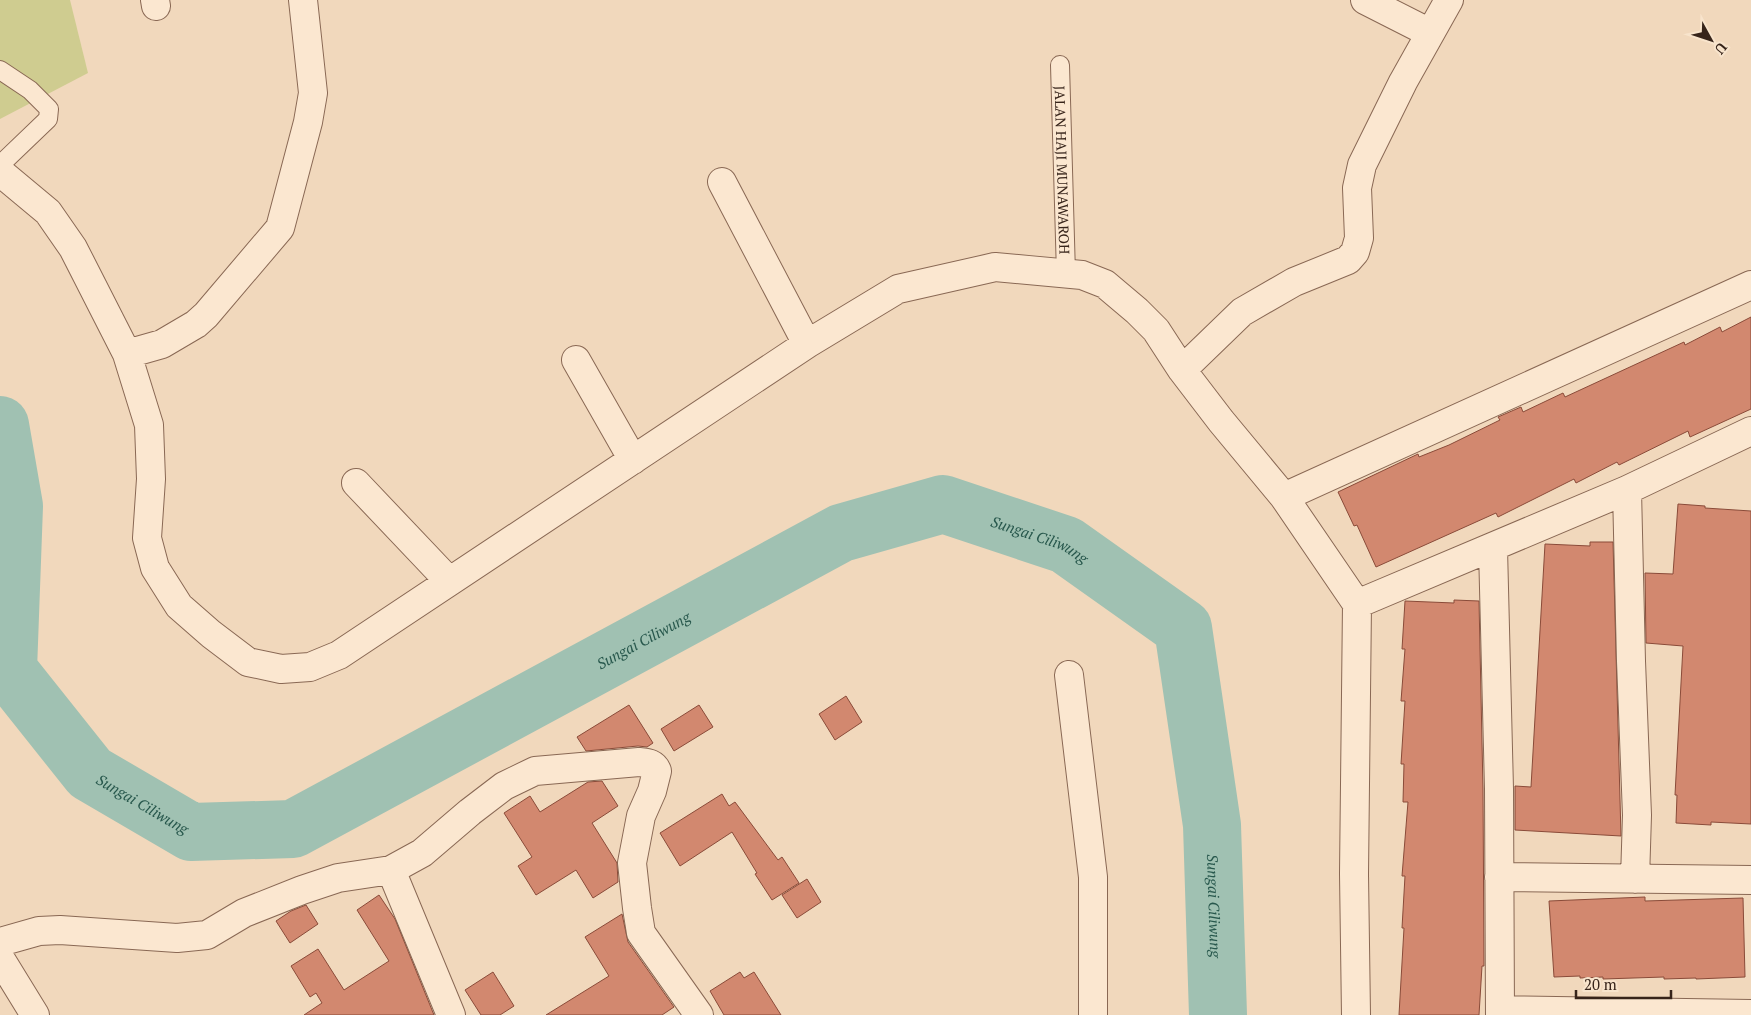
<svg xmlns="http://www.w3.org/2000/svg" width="1751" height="1015" font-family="'PT Serif',serif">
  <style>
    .green { fill: #cfcc90 }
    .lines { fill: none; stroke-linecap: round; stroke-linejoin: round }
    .river { stroke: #a0c1b2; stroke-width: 58 }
    .building { fill: #d2886f; stroke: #8a4b39 }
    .lane-casing { stroke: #896854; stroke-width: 20 }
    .street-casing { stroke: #896854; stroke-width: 30 }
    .lane { stroke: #fbe7d0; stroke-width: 18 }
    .street { stroke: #fbe7d0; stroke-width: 28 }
    .labels { text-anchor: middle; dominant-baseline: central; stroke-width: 4; stroke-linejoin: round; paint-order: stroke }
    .street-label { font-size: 14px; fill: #37241a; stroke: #f8e4cc }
    .water-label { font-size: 15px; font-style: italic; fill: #28584d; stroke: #f8e4cc }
  </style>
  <rect width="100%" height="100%" fill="#f1d8bc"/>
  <path class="green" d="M 0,0 L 70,0 L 88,73 L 0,119 Z"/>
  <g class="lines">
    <path class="river" id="s1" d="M 0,425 L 14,506 L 8,670 L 90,773 L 191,832 L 293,829 L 841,533 L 943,504 L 1066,545 L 1183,628 L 1212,825 L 1218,1015"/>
  </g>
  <path class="building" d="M 1751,317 L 1751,409 L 1690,437 L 1688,431 L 1619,465 L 1617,462 L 1576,483 L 1574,479 L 1498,517 L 1496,513 L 1376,567 L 1357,525 L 1354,526 L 1338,492 L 1418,454 L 1419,457 L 1449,445 L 1500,420 L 1498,417 L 1521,407 L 1523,412 L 1563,393 L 1565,397 L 1684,342 L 1685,345 L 1720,327 L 1722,332 Z
    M 1678,504 L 1705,506 L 1705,508 L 1751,511 L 1751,824 L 1711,822 L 1711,825 L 1676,823 L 1677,795 L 1675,795 L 1683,646 L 1646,643 L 1645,573 L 1673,574 Z
    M 1590,542 L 1613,542 L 1621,836 L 1515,830 L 1515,786 L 1531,787 L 1545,544 L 1590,546 Z
    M 1454,600 L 1479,601 L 1483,789 L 1484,966 L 1482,966 L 1479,1015 L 1399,1015 L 1404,928 L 1402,928 L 1405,876 L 1402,876 L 1408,802 L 1403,802 L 1404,764 L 1401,764 L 1405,701 L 1401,701 L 1405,649 L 1402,649 L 1405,601 L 1454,603 Z
    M 846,696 L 862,722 L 835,740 L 819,714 Z
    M 629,705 L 653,743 L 647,747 L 638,746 L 586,751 L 577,737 Z
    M 699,705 L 713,727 L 674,751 L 661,729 Z
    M 602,781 L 618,806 L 592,823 L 617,863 L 618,882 L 593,898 L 576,870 L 536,895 L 518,866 L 532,857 L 504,813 L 530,796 L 540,812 L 588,782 Z
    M 722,794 L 729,806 L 735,802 L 778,860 L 782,857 L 799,883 L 772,900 L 755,874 L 757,873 L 732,832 L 680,866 L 660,833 Z
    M 807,879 L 821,902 L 797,918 L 782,895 Z
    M 379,895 L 395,919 L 434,1015 L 304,1015 L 322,1003 L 316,993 L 310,997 L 291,966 L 318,949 L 344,990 L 389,961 L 357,910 Z
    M 1645,897 L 1645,901 L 1743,898 L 1745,977 L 1696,979 L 1696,978 L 1664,979 L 1664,977 L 1603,979 L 1603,977 L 1580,978 L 1580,976 L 1554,977 L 1549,901 Z
    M 306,905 L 318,924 L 290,943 L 276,921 L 291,911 Z
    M 622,914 L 628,942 L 674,1007 L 662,1015 L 546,1015 L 609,976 L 585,937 Z
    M 493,972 L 514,1006 L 500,1015 L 481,1015 L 465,990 Z
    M 740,972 L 744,978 L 754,972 L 781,1015 L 724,1015 L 710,991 Z"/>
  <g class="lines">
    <g class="lane-casing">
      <g id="lane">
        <path id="s2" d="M 1060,65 L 1066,274"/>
        <path d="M 0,70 L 30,90 L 49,109 L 48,119 L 0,165"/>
      </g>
    </g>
    <g class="street-casing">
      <path id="street" d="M 155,0 L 156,6
        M 1365,0 L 1430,33
        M 0,172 L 48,212 L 73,248 L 127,354 L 149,425 L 151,479 L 147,538 L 155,568 L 179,606 L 211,634 L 248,662 L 281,669 L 310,667 L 339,655 L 807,344 L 898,289 L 995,267 L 1082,275 L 1105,284 L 1137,311 L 1156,330 L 1182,370 L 1221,421 L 1284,497 L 1357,604 L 1354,874 L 1356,1015
        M 722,182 L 807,344
        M 127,354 L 162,344 L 196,324 L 206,315 L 280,228 L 308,122 L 313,93 L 303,0
        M 576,360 L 633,460
        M 1182,370 L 1242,312 L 1294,282 L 1348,260 L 1355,252 L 1359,238 L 1357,188 L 1362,165 L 1403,82 L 1449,0
        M 356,483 L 449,581
        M 1627,490 L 1631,661 L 1637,815 L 1635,879
        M 1284,497 L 1751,285
        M 1493,548 L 1499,789 L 1500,1015
        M 1357,604 L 1627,490 L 1751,431
        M 1069,675 L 1093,877 L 1093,1015
        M 391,870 L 451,1015
        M 1499,877 L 1751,880
        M 0,942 L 39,931 L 60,930 L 177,938 L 207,935 L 244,913 L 302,890 L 338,878 L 391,870 L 422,853 L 470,812 L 504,786 L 535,771 L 639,762 C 648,763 654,763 657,771 L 652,791 L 641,816 L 632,863 L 637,908 L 641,933 L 699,1015
        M 0,958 L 35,1015
        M 1500,1010 L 1751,1014"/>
    </g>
    <use href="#lane" class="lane"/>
    <use href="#street" class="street"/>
  </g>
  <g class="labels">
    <g class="street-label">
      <text stroke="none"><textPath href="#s2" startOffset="105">JALAN HAJI MUNAWAROH</textPath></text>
    </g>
    <g class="water-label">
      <text stroke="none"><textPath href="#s1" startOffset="1429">Sungai Ciliwung</textPath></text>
      <text stroke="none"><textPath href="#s1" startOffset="995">Sungai Ciliwung</textPath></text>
      <text stroke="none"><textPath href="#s1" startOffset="439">Sungai Ciliwung</textPath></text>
      <text stroke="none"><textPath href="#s1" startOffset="1879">Sungai Ciliwung</textPath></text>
    </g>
  </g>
  <g transform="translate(1711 40) rotate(130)" stroke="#f8e4cc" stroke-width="4" paint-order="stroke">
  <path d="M0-4L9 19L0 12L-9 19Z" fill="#37241a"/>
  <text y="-8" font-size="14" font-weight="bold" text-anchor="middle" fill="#37241a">U</text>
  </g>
  <path d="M1576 990v8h95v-8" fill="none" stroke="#37241a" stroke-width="2.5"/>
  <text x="1584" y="990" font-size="15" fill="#37241a" stroke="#f8e4cc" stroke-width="4" paint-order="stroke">20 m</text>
</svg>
